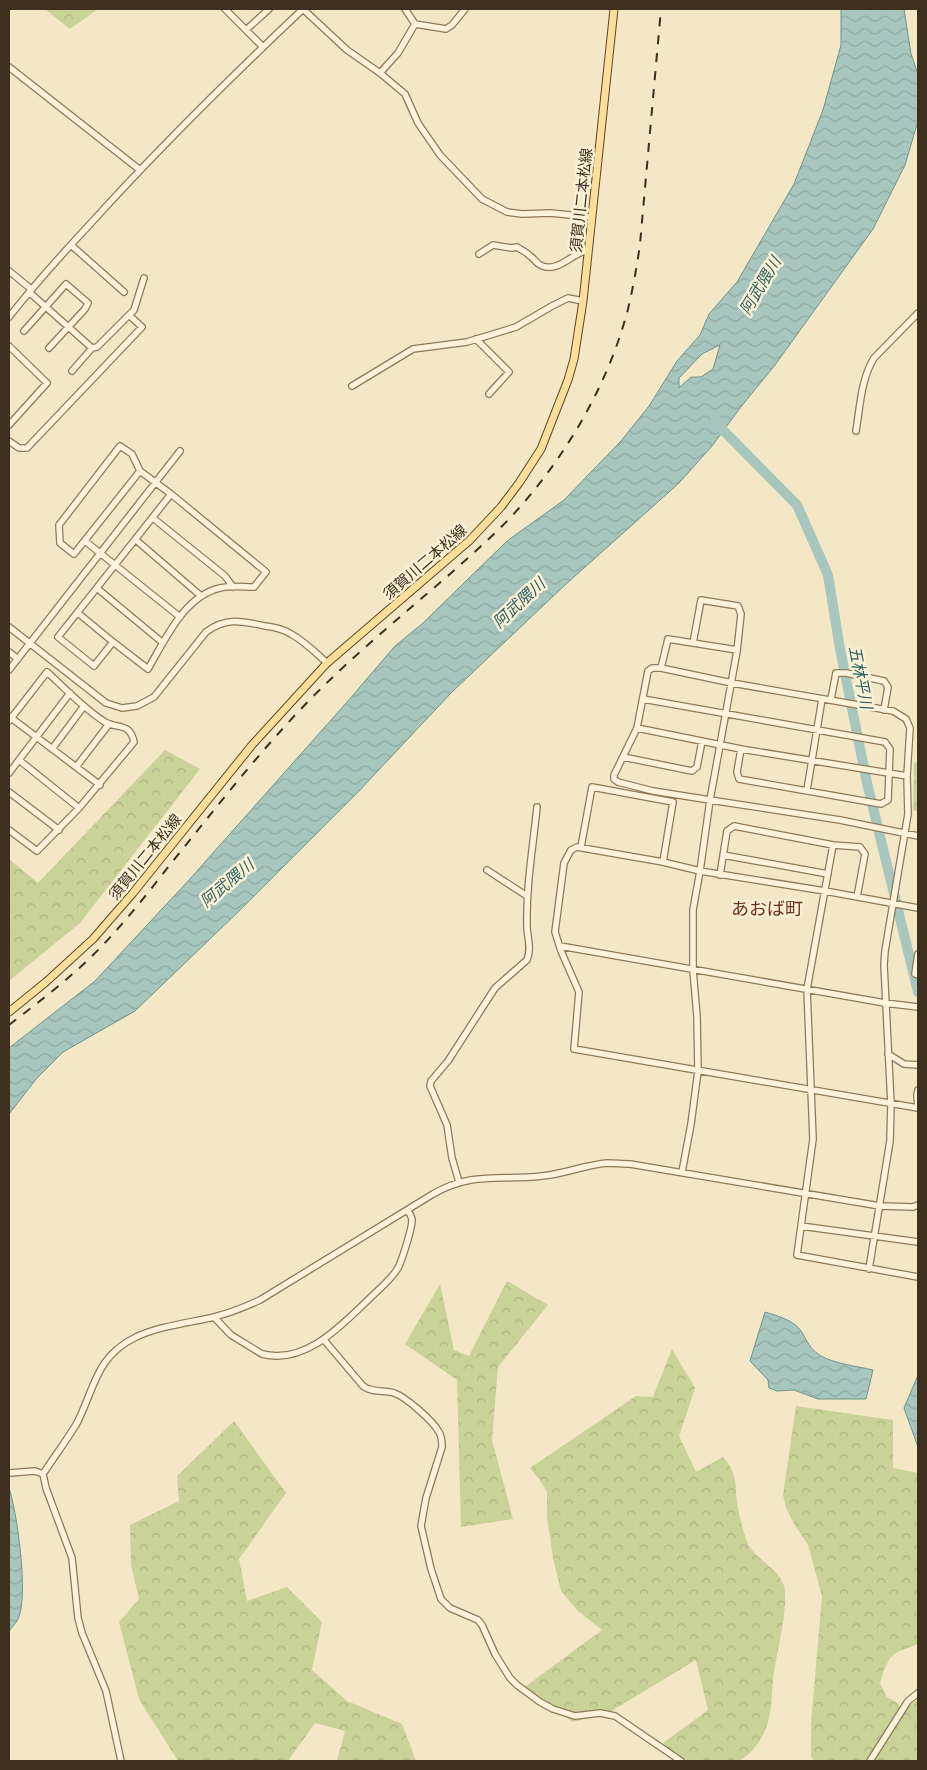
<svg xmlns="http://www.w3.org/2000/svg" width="927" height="1770" font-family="Georgia,'Noto Sans JP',serif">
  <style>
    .forest { fill: url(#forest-crowns) }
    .water { fill: url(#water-waves); stroke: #6d958d; fill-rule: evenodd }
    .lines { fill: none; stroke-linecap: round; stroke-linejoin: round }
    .river { stroke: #a7c6be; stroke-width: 10 }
    .minor-casing { stroke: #907859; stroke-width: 8 }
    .major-casing { stroke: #5e462d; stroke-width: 9 }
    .minor { stroke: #fcf3da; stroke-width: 5.5 }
    .major { stroke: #f9df9a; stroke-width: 7 }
    .rail { stroke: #3f2f1e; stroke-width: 2; stroke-dasharray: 9 9; stroke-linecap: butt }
    .labels { text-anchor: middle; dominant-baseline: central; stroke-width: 5; stroke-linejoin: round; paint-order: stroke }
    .street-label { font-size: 15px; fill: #3f2f1e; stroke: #f9f0d6 }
    .water-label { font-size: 16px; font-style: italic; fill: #2c605f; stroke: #f9f0d6 }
    .quarter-label { font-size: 18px; fill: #702f19; stroke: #f9f0d6 }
  </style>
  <defs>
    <pattern id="forest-crowns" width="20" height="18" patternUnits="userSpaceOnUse" patternTransform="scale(1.25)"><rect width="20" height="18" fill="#c9d297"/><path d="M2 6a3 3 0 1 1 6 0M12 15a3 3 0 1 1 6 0" fill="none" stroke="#aeb582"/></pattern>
    <pattern id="water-waves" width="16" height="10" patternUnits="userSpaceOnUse" patternTransform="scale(1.25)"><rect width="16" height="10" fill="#a7c6be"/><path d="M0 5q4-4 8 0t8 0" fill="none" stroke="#91aaa3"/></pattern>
  </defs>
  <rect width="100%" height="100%" fill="#f3e7c5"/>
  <path class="forest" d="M 45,9 L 98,9 L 70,29 Z
    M 165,750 L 200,769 L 80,923 L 9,981 L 9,859 L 38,883 Z
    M 914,762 L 918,763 L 918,812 L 913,810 Z
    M 507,1281 L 548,1305 L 498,1367 L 492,1440 L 513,1519 L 461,1527 L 457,1380 L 405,1344 L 440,1284 L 454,1350 L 469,1356 Z
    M 672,1349 L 695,1388 L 679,1436 L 696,1472 L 723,1457 C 737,1472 735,1483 737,1502 C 739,1515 742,1527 746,1539 C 752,1559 778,1566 784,1586 C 789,1605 777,1651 774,1672 C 771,1691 773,1710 766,1728 C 761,1740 752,1754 740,1760 C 733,1764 691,1761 680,1761 L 663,1743 L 708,1710 L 696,1660 L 608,1713 L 573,1722 L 532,1696 L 518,1692 L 602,1630 L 578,1611 L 561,1591 L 553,1558 L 547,1517 L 547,1492 L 540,1480 L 530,1468 L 636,1396 L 653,1397 Z
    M 796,1406 L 893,1420 L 893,1468 L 918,1473 L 918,1644 L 897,1652 L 890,1658 L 884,1670 L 880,1683 L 886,1696 L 897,1703 L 903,1711 L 918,1699 L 918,1761 L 814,1761 L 811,1756 L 811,1723 L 822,1596 L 808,1545 L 794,1524 L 786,1508 L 783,1495 Z
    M 234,1421 L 286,1493 L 239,1559 L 247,1601 L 287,1587 L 322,1622 L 312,1670 L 347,1701 L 402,1724 L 416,1761 L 337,1761 L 345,1731 L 315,1723 L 288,1761 L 178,1761 L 139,1699 L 119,1622 L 139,1599 L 131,1565 L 130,1525 L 179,1501 L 177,1476 Z"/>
  <path class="water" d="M 841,9 L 904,9 L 911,54 L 918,74 L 918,121 L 905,165 L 873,229 L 775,365 L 740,408 L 712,446 L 679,483 L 565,585 L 452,692 L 358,792 L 237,913 L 135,1011 L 63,1052 L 37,1078 L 9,1114 L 9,1048 L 95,981 L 189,880 L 348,701 L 395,646 L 422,624 L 507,541 L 564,500 L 621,441 L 649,406 L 677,361 L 700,335 L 709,314 L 737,282 L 794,184 L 823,110 L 841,45 ZM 720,345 L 713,369 L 701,377 L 691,377 L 679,388 L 679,378 L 702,354 Z
    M 765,1312 C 774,1315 786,1318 794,1324 C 806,1332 805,1347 821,1356 C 836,1364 856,1366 873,1370 L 866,1399 L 818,1399 L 794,1390 L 777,1391 L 769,1388 L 768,1380 L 750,1361 Z
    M 918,1375 L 918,1447 L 904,1408 Z
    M 9,1488 C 17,1511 29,1597 18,1619 C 16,1623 12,1627 9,1631 Z"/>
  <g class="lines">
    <path class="river" d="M 716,420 L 722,429 L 797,505 L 828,575 L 840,649 L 867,783 L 918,992"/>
    <g class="minor-casing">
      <path id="minor" d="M 225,9 L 246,30 L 269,9
        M 405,9 L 415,24
        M 246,30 L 263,47
        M 9,67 L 140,170
        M 380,73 L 398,53 L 415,24 L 446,29 L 452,25 L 465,9
        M 71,245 L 124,292
        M 479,254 L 493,245 L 512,248 L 517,247 C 521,250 527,252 530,256 C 535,259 536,264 542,266 C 560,272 572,253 588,250
        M 9,271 L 31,289
        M 129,315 L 134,310 L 144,278
        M 9,317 C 35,284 63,253 92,222 C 159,148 230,78 303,9 L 347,50 L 380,73 L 405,94 L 418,123 L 440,155 L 482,199 L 507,212 L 522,214 L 550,213 L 591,217
        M 24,331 L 66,284 L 88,303 L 85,309 L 49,348
        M 476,339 L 509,372 L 489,394
        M 9,346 L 47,383 L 9,425
        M 72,371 L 92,348
        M 352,386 L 413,349 L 467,342 L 516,327 L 552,306 L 568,298 L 583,301
        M 856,431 C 860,407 861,379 874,358 L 918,313
        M 9,441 L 19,448 L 27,448 L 142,327 L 129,315 L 97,347 L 92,348 L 29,292
        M 140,471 L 132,454 L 120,446 L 59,525 L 60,543 L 74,554 L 140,471 L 171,494 L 58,637 L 94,666 L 113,642 L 148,669 C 165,640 184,596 220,588 C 231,585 243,587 254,587 L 266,572 L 171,494
        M 153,518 L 225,576 L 233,587
        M 136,540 L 201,596
        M 85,541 L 180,617
        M 98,589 L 163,643
        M 78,613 L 113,642
        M 9,627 L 106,703 L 122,708 L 137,706 L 154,697 L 206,632 C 226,617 242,621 265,626 C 274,627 283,629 291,634 C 304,641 316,653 327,663
        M 693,643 L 737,650
        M 9,652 L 18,659
        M 661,668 L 668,639 L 693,643 L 701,600 L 738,606 L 741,614 L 737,651 L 710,800 L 653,791 L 618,782 L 614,779 L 614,775 L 637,728 L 648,671 L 652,668 L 661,668 L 732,683 L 893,711 L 906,719 L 910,728 L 907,776 L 908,814 L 885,951 L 884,965 L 891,1104 L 890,1141 L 869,1269
        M 9,670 L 180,451
        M 643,699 L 885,742 L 890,749 L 888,800 L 881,804 L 739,779 L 737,772 L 741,749
        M 831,699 L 836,673 L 846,673 L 884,681 L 888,687 L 884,710
        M 10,717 L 100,785
        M 9,721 L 47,672 C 66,689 83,708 105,722 C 117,729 130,722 134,742 L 79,808 L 37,851 L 9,830
        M 637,728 L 741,749 L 907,776
        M 52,749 L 84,706
        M 623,757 L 692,771 L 697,767 L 702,741
        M 19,760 L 79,808
        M 76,767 L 109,724
        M 9,773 L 70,693
        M 807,790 L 822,699
        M 9,792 L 59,830
        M 833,845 L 807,989 L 813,1139 L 797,1255 L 918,1277
        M 581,847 L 592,787 L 673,802 L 663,862
        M 723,855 L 828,874
        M 487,870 L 527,896
        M 720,875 L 727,831 L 734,826 L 833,845 L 860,847 L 865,854 L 857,897
        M 918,908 L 825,891 L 700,871 L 663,862 L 577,847 L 571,850 L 564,863 L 555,932 L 561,951 L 579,992 L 574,1049 L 918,1108
        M 560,946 L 885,1003 L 918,1007
        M 918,954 L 915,974 L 918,975
        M 888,1054 L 904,1064 L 918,1065
        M 918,1090 L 917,1095 L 918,1108
        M 682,1172 L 691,1124 L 698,1071 L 697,1016 L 693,970 L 693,910 L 700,871 L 710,800 L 840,820 L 918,836
        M 459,1182 L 452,1158 L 447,1125 L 430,1086 L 431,1081 L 448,1061 L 495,988 L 527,960 C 532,948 527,937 527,926 C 526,886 533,847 537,807
        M 801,1226 L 918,1242
        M 214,1317 L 231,1335 L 262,1354 C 305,1365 341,1326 369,1299 C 379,1289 391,1280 398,1268 C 402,1260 412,1229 412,1220 C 412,1217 409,1213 408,1210
        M 324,1340 L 363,1386 C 372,1393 384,1390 394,1393 C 406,1397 433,1421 439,1432 C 442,1437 442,1442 442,1447 L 426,1498 L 421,1526 L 431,1569 L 441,1599 L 450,1608 L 478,1620 L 482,1625 L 495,1654 L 510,1678 L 517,1685 L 540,1702 L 553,1709 L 575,1716 L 600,1713 L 615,1716 L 681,1761
        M 9,1473 L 35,1471 L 43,1474
        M 121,1761 L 106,1691 L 82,1633 L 78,1618 L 72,1558 L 46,1488 L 43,1474 C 54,1457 67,1440 77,1423 C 95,1388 95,1357 136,1337 C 160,1326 188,1323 214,1317 C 230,1313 245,1307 260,1300 L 433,1194 C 473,1171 500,1181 542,1176 C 564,1174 585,1165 607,1163 C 615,1163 623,1164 630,1164 L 880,1206 L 913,1207 L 918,1205
        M 870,1761 L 908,1701 L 918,1693"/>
    </g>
    <g class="major-casing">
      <path id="major" d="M 9,1012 L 46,982 L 93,939 L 133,893 L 252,745 L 327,663 L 470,540 L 501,507 L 519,483 L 541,449 L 568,380 L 574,359 L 583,301 L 614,9"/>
    </g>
    <use href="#minor" class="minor"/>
    <use href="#major" class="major"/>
    <path class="rail" d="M 9,1025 C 36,1004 64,983 88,960 C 118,931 144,898 169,866 C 211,814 252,761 298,712 C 345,662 398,619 450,574 C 470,556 491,538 510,518 C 564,460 608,386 628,309 C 633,288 637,266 640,244 L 661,9"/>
  </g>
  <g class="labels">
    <g class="street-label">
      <text transform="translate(580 200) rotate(-84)">須賀川二本松線</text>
      <text transform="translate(424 561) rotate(-41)">須賀川二本松線</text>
      <text transform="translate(144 856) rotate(-51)">須賀川二本松線</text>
    </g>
    <g class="water-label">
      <text transform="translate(759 285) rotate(-59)">阿武隈川</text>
      <text transform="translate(518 602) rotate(-43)">阿武隈川</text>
      <text transform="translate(862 677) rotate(79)">五林平川</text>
      <text transform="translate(226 882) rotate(-40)">阿武隈川</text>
    </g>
    <g class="quarter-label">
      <text x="767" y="907">あおば町</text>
    </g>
  </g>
  <rect width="927" height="1770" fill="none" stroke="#3f2f1e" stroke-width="20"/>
</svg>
